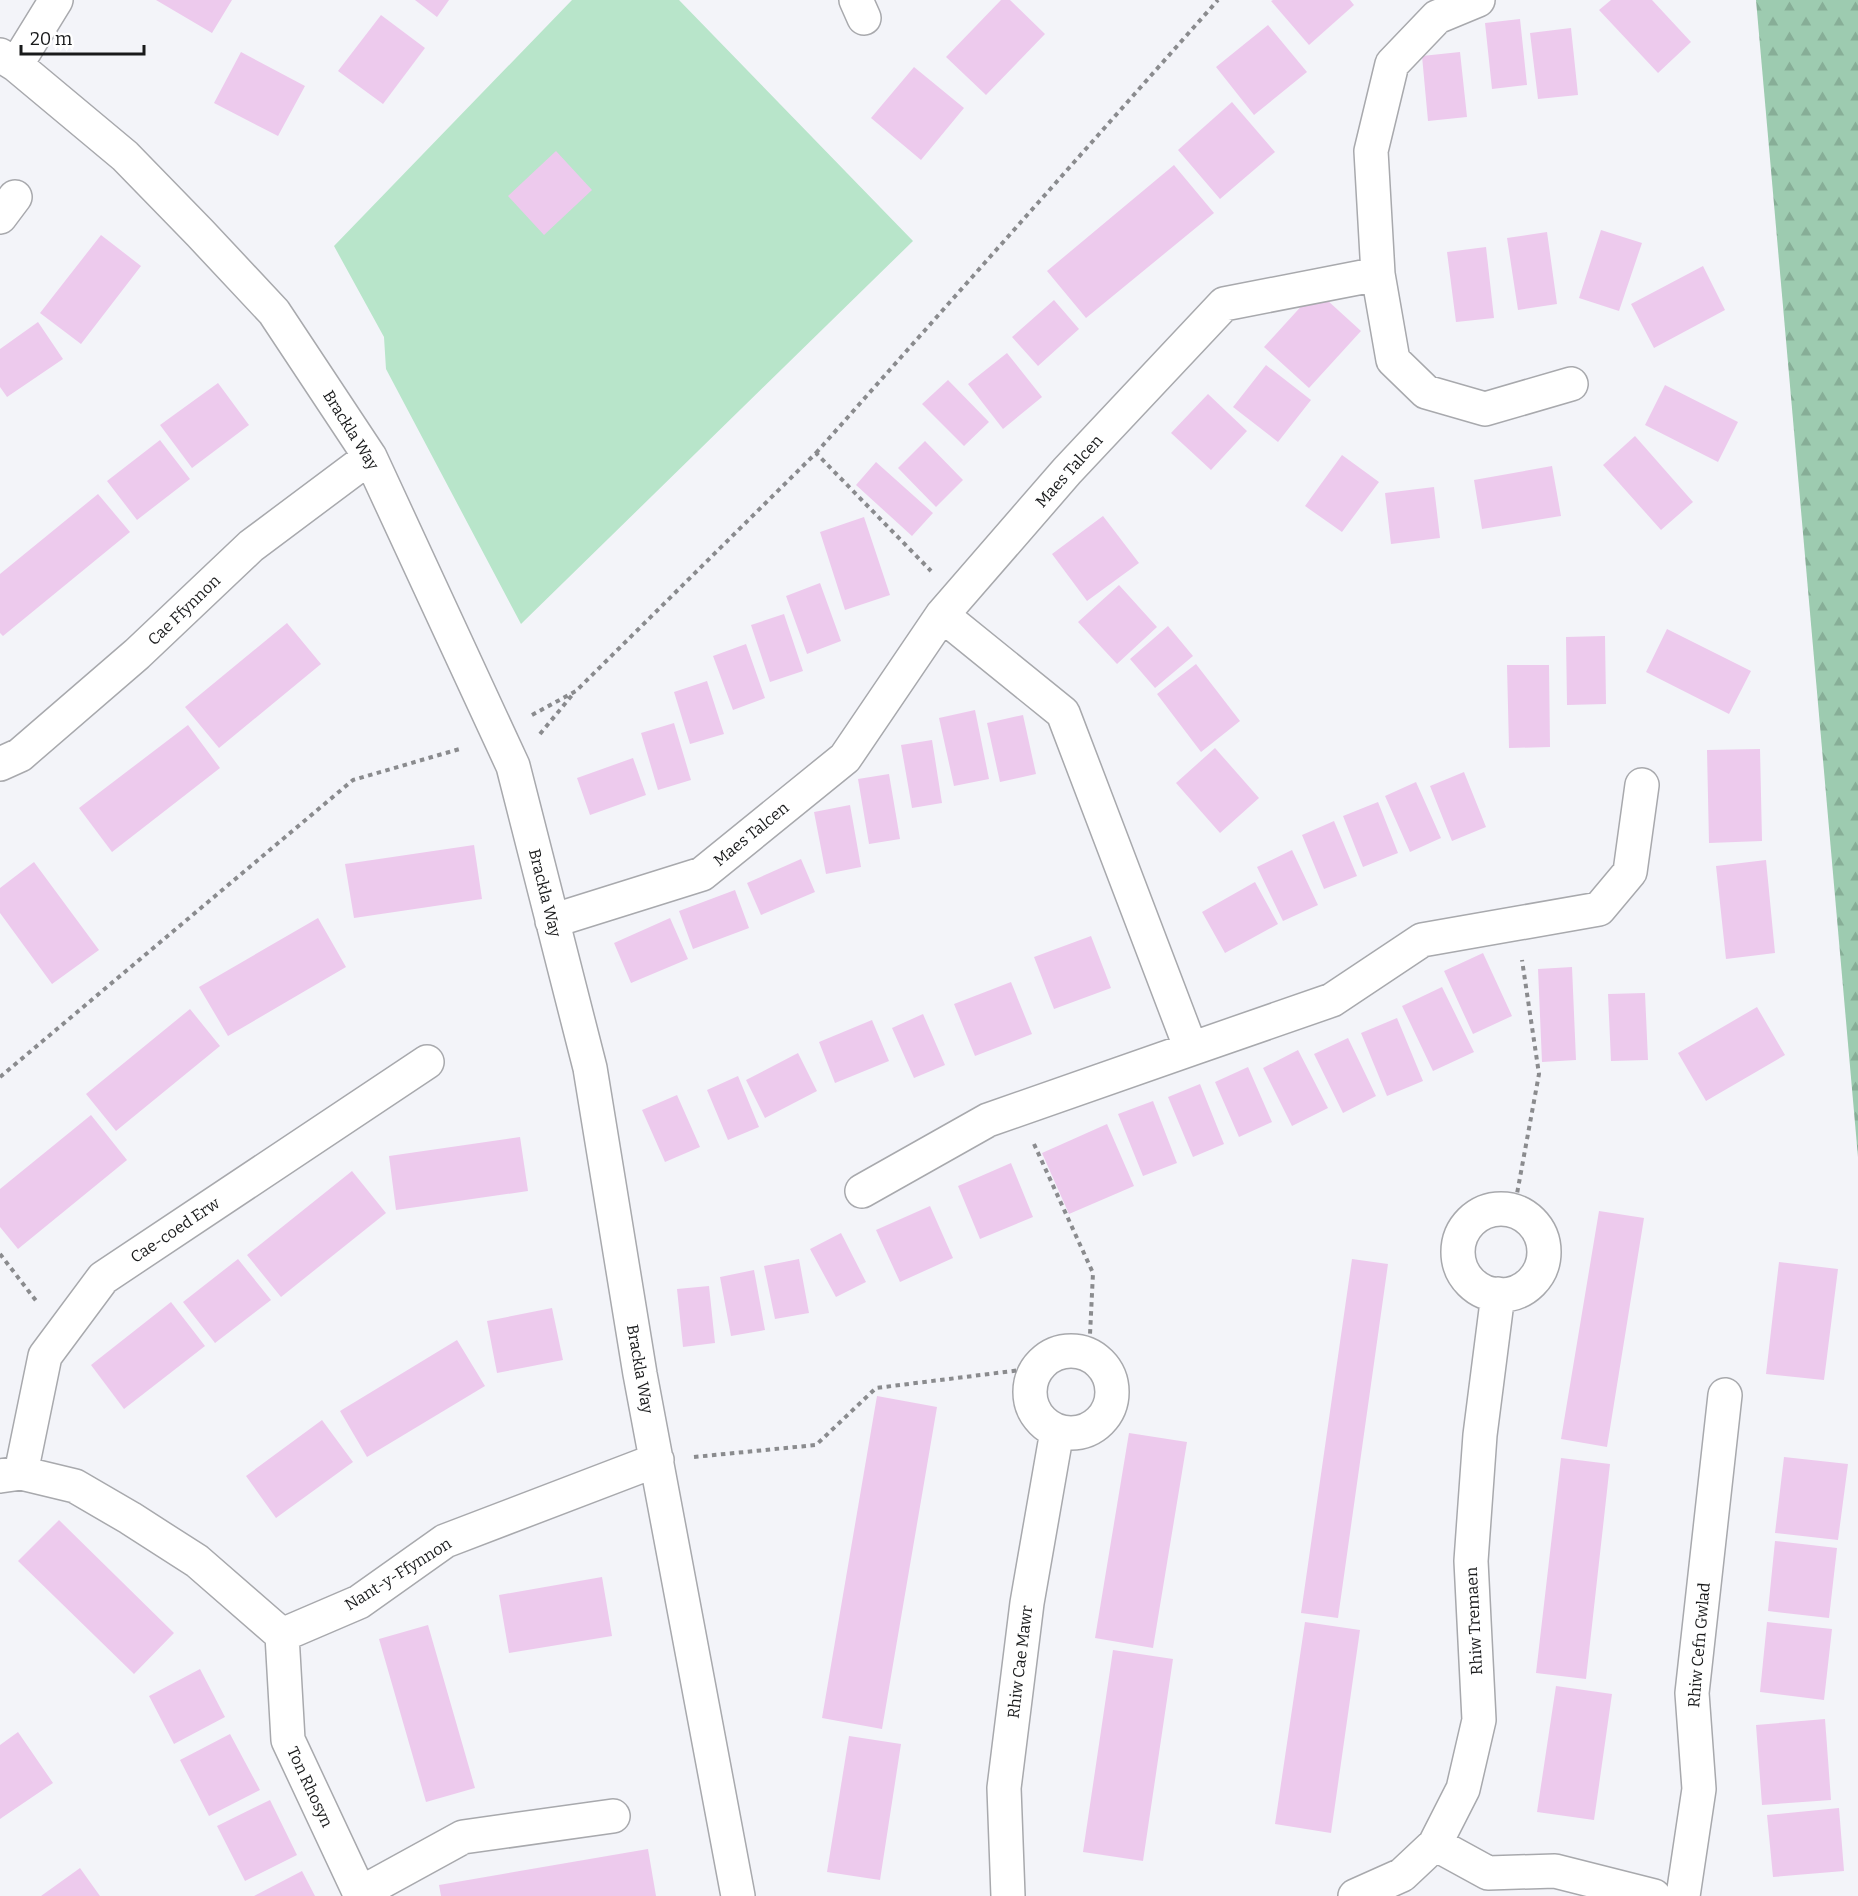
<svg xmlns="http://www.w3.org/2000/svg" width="1858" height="1896" font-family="Bitter,serif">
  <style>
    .grass { fill: #b8e5ca }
    .forest { fill: url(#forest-firs) }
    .building { fill: #edcaed }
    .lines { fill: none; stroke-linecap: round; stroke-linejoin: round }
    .minor-casing { stroke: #a8a9ad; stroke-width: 36 }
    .path { stroke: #8a8b8e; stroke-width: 4; stroke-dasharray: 4.5 4.5; stroke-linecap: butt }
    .minor { stroke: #fff; stroke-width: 33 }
    .labels { text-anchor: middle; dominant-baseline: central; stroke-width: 4.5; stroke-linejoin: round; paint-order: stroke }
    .street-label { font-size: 16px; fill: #191a1b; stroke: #fff }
  </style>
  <defs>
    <pattern id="forest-firs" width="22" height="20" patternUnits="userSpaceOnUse" patternTransform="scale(1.5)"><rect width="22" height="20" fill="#9dcbb0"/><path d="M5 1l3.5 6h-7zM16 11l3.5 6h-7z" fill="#87ae97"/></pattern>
  </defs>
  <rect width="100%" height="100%" fill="#f3f4f9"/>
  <path class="grass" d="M 572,0 L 679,0 L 913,241 L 521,624 L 386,369 L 384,337 L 334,246 Z"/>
  <path class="forest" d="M 1756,0 L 1858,0 L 1858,1157 Z"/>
  <path class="building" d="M 156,0 L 232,0 L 212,33 Z
    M 415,0 L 449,0 L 437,17 Z
    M 1001,0 L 1010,0 L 1045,34 L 986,95 L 946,57 Z
    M 1273,0 L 1350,0 L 1354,5 L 1309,45 L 1271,1 Z
    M 1611,0 L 1652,0 L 1691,42 L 1658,73 L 1599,10 Z
    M 381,15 L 425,48 L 383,104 L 338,71 Z
    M 1520,19 L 1527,85 L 1492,89 L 1485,23 Z
    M 1268,25 L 1307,72 L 1254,115 L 1216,67 Z
    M 1571,28 L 1578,95 L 1538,99 L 1530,33 Z
    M 241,52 L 305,86 L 278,136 L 214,103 Z
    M 1460,52 L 1467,117 L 1428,121 L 1422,56 Z
    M 914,67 L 964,108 L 921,160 L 871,118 Z
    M 1232,102 L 1275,152 L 1220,199 L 1178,150 Z
    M 556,151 L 592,190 L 544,235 L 508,196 Z
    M 1174,165 L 1214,213 L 1086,318 L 1047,271 Z
    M 1601,230 L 1642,243 L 1619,311 L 1579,298 Z
    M 1547,232 L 1557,304 L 1518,310 L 1507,238 Z
    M 101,235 L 141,266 L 81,344 L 40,313 Z
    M 1486,247 L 1494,318 L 1456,322 L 1447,252 Z
    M 1703,266 L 1725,310 L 1654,348 L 1631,304 Z
    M 1316,290 L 1361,331 L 1309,388 L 1264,347 Z
    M 1054,300 L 1079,329 L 1038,366 L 1012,337 Z
    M 38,322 L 63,359 L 7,397 L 0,387 L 0,349 Z
    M 1007,353 L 1042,397 L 1003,429 L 968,384 Z
    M 1266,365 L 1311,400 L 1278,442 L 1233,407 Z
    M 948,380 L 989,422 L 964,446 L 922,404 Z
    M 218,383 L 249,425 L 192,468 L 160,425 Z
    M 1665,385 L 1738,422 L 1718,462 L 1645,425 Z
    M 1208,394 L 1247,431 L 1211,470 L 1171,433 Z
    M 1635,436 L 1693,502 L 1661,530 L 1603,465 Z
    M 160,440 L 190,479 L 137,520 L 107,481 Z
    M 925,441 L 963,480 L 936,507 L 898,468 Z
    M 1342,455 L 1379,482 L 1342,532 L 1305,506 Z
    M 876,462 L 933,513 L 912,536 L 856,485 Z
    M 1552,466 L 1561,516 L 1482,529 L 1474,480 Z
    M 1434,487 L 1440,538 L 1391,544 L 1385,493 Z
    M 98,494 L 130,532 L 3,636 L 0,633 L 0,574 Z
    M 1103,516 L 1139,563 L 1087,601 L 1052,554 Z
    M 864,517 L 890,595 L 845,610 L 820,532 Z
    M 820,583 L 841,641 L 807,654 L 786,596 Z
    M 1119,585 L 1157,627 L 1117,664 L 1078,622 Z
    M 784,614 L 803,671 L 770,682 L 751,625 Z
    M 287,623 L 321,664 L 219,748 L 185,707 Z
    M 1168,626 L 1193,656 L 1155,688 L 1130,659 Z
    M 1667,629 L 1751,671 L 1729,714 L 1646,672 Z
    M 1605,636 L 1606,704 L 1567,705 L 1566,637 Z
    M 746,644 L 765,698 L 733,710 L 713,656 Z
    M 1196,664 L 1240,721 L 1201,752 L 1157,694 Z
    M 1507,665 L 1549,665 L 1550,747 L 1509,748 Z
    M 707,681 L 724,734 L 690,744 L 674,692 Z
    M 975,710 L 989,779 L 954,786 L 939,718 Z
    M 1023,715 L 1036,774 L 1000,782 L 987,723 Z
    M 674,723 L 691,780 L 658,790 L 641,733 Z
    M 188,725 L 220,768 L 112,852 L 79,808 Z
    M 932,740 L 942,803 L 912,808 L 901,745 Z
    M 1215,748 L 1259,798 L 1220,833 L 1176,783 Z
    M 1760,749 L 1762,841 L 1709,843 L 1707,750 Z
    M 633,758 L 646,795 L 590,815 L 577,778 Z
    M 1464,772 L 1486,827 L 1452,841 L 1430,786 Z
    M 889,774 L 900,839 L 869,844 L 858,779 Z
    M 1416,782 L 1441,838 L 1410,852 L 1385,796 Z
    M 1378,802 L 1398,853 L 1363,867 L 1343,816 Z
    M 850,805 L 861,867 L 826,874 L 814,812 Z
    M 1334,821 L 1357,876 L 1324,889 L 1302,835 Z
    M 474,845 L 482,899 L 354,918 L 345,864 Z
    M 1292,850 L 1318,905 L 1283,921 L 1257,867 Z
    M 801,859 L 815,892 L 761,915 L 747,883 Z
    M 1766,860 L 1775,953 L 1726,959 L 1716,866 Z
    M 34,862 L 99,950 L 52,984 L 0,913 L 0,888 Z
    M 1255,882 L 1278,924 L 1225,953 L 1202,912 Z
    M 735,890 L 749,928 L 693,949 L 679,911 Z
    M 318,918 L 346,967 L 228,1036 L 199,987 Z
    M 670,918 L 688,959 L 631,983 L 614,943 Z
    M 1091,936 L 1111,988 L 1054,1009 L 1034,957 Z
    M 1483,953 L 1512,1016 L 1473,1034 L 1444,971 Z
    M 1572,967 L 1576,1060 L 1542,1062 L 1538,969 Z
    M 1011,982 L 1032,1034 L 975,1056 L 954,1004 Z
    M 1442,987 L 1474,1052 L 1433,1071 L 1402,1006 Z
    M 1645,993 L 1648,1060 L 1611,1061 L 1608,994 Z
    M 1757,1007 L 1785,1055 L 1706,1101 L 1678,1053 Z
    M 190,1009 L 220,1046 L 116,1131 L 86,1094 Z
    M 923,1014 L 945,1065 L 914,1078 L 892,1028 Z
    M 1397,1018 L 1423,1081 L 1387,1096 L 1361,1033 Z
    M 872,1020 L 889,1061 L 835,1083 L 819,1042 Z
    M 1348,1038 L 1376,1096 L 1343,1113 L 1314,1054 Z
    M 1298,1050 L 1328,1108 L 1292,1126 L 1263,1068 Z
    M 798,1053 L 817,1091 L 765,1118 L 746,1080 Z
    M 1248,1067 L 1272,1122 L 1239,1137 L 1215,1082 Z
    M 738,1076 L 759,1127 L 728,1140 L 707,1090 Z
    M 1200,1084 L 1224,1144 L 1193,1157 L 1168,1097 Z
    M 677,1095 L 700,1147 L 665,1162 L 642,1110 Z
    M 1153,1101 L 1177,1163 L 1143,1176 L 1118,1114 Z
    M 91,1115 L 127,1160 L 18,1249 L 0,1227 L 0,1189 Z
    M 1107,1124 L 1134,1186 L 1069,1214 L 1042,1153 Z
    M 520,1137 L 528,1191 L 396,1210 L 389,1156 Z
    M 1011,1163 L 1033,1217 L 980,1239 L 958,1186 Z
    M 352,1171 L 386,1213 L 281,1297 L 247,1255 Z
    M 930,1206 L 953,1258 L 900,1282 L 876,1230 Z
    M 1599,1211 L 1644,1218 L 1607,1447 L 1561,1439 Z
    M 841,1233 L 866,1282 L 836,1297 L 810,1249 Z
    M 238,1259 L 271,1300 L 215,1343 L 183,1302 Z
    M 799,1259 L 809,1313 L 775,1319 L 764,1266 Z
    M 1352,1259 L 1388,1264 L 1338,1618 L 1301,1613 Z
    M 1779,1262 L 1838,1269 L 1824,1380 L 1766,1374 Z
    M 754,1270 L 765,1330 L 731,1336 L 720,1277 Z
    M 709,1286 L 715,1343 L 683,1347 L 677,1289 Z
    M 171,1302 L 205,1346 L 124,1409 L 91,1365 Z
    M 552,1308 L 563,1360 L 497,1373 L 487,1321 Z
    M 457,1340 L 485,1386 L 367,1457 L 340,1411 Z
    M 877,1396 L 937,1407 L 882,1729 L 822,1718 Z
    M 322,1420 L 353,1462 L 276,1518 L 246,1476 Z
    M 1129,1433 L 1187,1442 L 1153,1648 L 1095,1638 Z
    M 1784,1457 L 1848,1464 L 1838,1540 L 1775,1533 Z
    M 1561,1458 L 1610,1464 L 1586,1679 L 1536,1673 Z
    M 59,1520 L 174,1633 L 134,1674 L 18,1561 Z
    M 1775,1541 L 1837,1548 L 1829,1618 L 1768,1611 Z
    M 602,1577 L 612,1636 L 509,1653 L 499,1595 Z
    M 1305,1622 L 1360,1630 L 1331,1833 L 1275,1824 Z
    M 1767,1622 L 1832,1629 L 1824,1700 L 1760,1692 Z
    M 428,1625 L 475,1788 L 426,1802 L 379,1639 Z
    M 1113,1650 L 1173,1659 L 1143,1861 L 1083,1852 Z
    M 200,1669 L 225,1717 L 174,1744 L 149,1696 Z
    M 1556,1686 L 1612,1694 L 1594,1820 L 1537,1812 Z
    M 1825,1719 L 1831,1800 L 1762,1805 L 1756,1725 Z
    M 18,1732 L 53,1783 L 0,1819 L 0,1745 Z
    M 230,1734 L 260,1790 L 209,1816 L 180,1760 Z
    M 849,1736 L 901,1744 L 880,1880 L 827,1872 Z
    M 270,1800 L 297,1855 L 245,1881 L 217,1826 Z
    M 1839,1808 L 1844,1871 L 1773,1877 L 1767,1815 Z
    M 648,1849 L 656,1896 L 441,1896 L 439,1885 Z
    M 80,1868 L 100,1896 L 41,1896 Z
    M 302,1871 L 315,1896 L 254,1896 Z"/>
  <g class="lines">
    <g class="minor-casing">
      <path id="minor" d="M 856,0 L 864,18
        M 0,55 L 16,65 L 125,156 L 200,233 L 274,312 L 370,457 L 513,766 L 590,1068 L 640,1374 L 738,1896
        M 16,65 L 56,0
        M 0,217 L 15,197
        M 1378,274 L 1393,360 L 1426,392 L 1485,409 L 1571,384
        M 942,615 L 1063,713 L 1191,1049 L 1332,1000 L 1422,940 L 1599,909 L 1630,872 L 1642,785
        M 0,764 L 20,755 L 137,654 L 251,546 L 370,457
        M 552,921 L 702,874 L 845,758 L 942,615 L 1067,471 L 1224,304 L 1378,274 L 1371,151 L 1392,64 L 1437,17 L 1478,0
        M 862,1191 L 988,1120 L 1191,1049
        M1458 1252a43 43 0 1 1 86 0a43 43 0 1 1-86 0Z
        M1030 1392a41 41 0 1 1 82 0a41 41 0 1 1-82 0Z
        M 21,1473 L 45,1356 L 103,1278 L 427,1062
        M 0,1476 L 21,1473 L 75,1486 L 130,1518 L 197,1561 L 282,1635 L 359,1602 L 445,1541 L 657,1460
        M 282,1635 L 288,1740 L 361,1896
        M 1435,1844 L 1488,1873 L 1555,1871 L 1654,1896
        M 359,1894 L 463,1837 L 613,1816
        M 1008,1896 L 1004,1788 L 1027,1603 L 1057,1431
        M 1355,1896 L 1402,1875 L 1435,1844 L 1463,1789 L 1479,1720 L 1471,1561 L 1480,1435 L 1498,1294
        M 1683,1896 L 1699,1789 L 1692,1693 L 1725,1395"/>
    </g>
    <path class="path" d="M 816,453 L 1218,0
      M 532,715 L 576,691 L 816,453 L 931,571
      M 540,734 L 573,694
      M 0,1077 L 353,780 L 463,748
      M 1034,1144 L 1093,1273 L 1089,1355
      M 1514,1210 L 1539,1074 L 1522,960
      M 0,1254 L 37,1302
      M 694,1457 L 816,1445 L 876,1388 L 1037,1368"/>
    <use href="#minor" class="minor"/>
  </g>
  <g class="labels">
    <g class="street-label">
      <text transform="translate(351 430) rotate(58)">Brackla Way</text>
      <text transform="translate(1069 471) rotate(-48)">Maes Talcen</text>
      <text transform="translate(184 610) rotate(-44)">Cae Ffynnon</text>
      <text transform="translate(751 834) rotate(-39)">Maes Talcen</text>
      <text transform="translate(545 893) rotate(76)">Brackla Way</text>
      <text transform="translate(175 1230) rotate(-34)">Cae-coed Erw</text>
      <text transform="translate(640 1369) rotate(80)">Brackla Way</text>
      <text transform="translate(398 1574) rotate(-32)">Nant-y-Ffynnon</text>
      <text transform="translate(1474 1621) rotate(-93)">Rhiw Tremaen</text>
      <text transform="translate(1699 1645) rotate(-85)">Rhiw Cefn Gwlad</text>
      <text transform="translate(1020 1662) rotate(-83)">Rhiw Cae Mawr</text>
      <text transform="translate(310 1787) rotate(65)">Ton Rhosyn</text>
    </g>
  </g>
  <path d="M21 45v9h123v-9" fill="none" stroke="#191a1b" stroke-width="3"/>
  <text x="30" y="45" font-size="18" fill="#191a1b" stroke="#ffffff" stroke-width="4.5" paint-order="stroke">20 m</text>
</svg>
